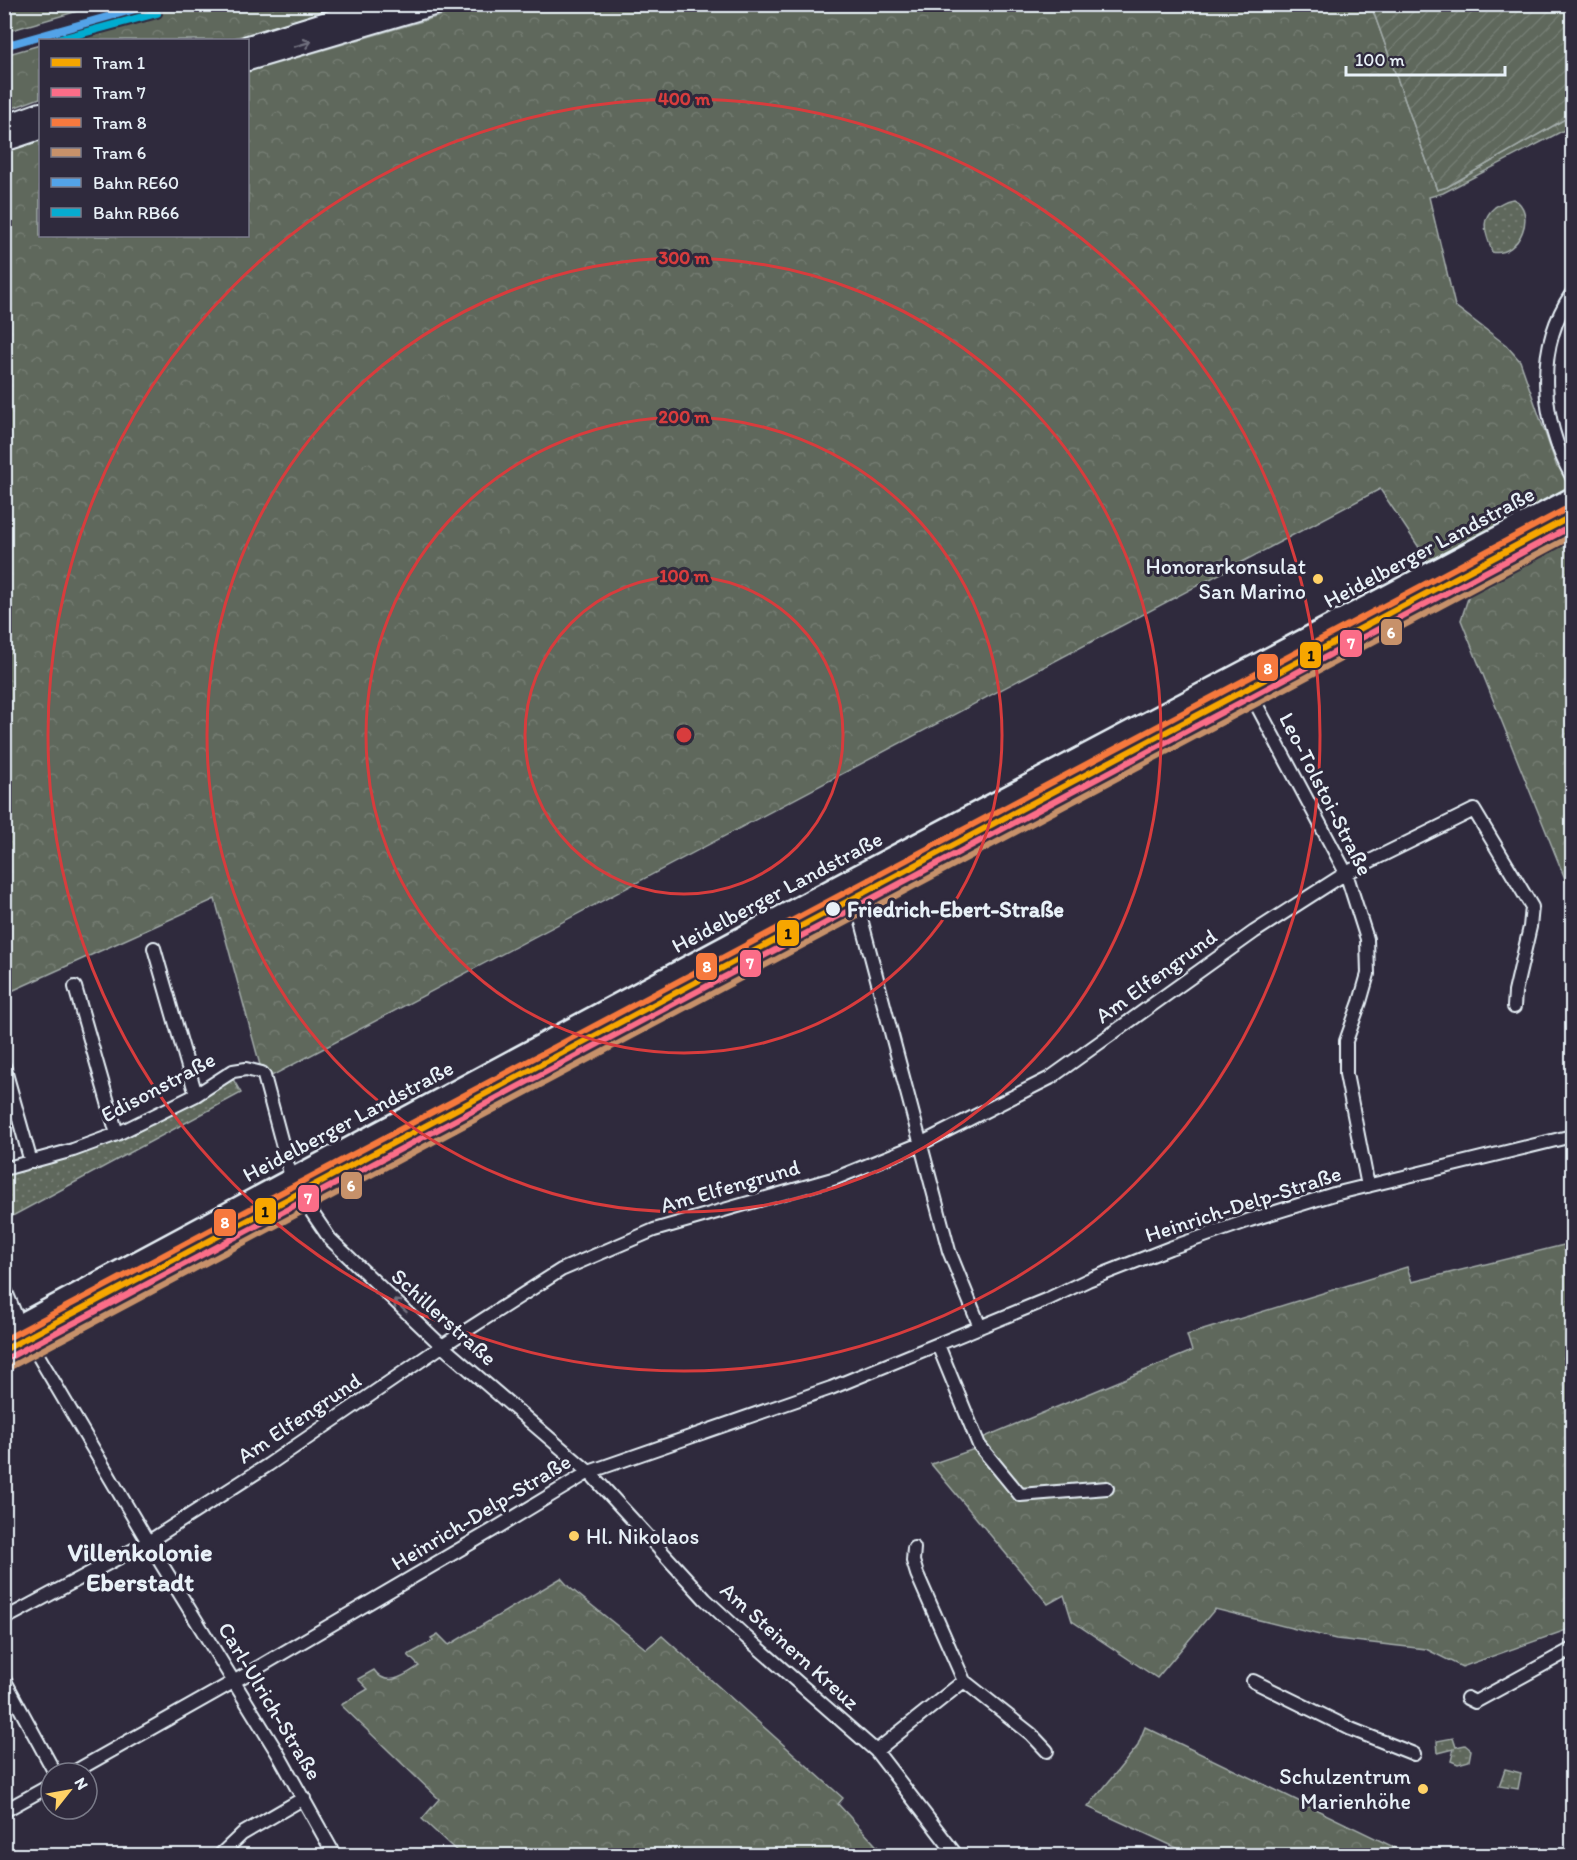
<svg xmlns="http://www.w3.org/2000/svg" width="1577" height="1860" font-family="Itim,sans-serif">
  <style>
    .grass { fill: url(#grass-dots); stroke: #a3acaa; stroke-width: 1.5 }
    .forest { fill: url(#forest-crowns); stroke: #a3acaa; stroke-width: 1.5 }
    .garden { fill: url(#garden-furrows); stroke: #a3acaa; stroke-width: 1.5 }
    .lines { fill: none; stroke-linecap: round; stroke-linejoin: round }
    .street-casing { stroke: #e8f1f8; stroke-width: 16 }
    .secondary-casing { stroke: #e8f1f8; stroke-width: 21 }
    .primary-casing { stroke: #e8f1f8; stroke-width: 22 }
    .street { stroke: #2f2a3d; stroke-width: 12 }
    .secondary { stroke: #2f2a3d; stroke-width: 16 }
    .primary { stroke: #2f2a3d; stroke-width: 18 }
    .rail-1-casing { stroke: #2f2a3d; stroke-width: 12 }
    .rail-2-casing { stroke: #2f2a3d; stroke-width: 12 }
    .rail-1 { stroke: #53a3e8; stroke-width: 8 }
    .rail-2 { stroke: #06acd0; stroke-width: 8 }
    .tram-1-casing { stroke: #2f2a3d; stroke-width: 10 }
    .tram-2-casing { stroke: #2f2a3d; stroke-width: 10 }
    .tram-3-casing { stroke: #2f2a3d; stroke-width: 10 }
    .tram-4-casing { stroke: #2f2a3d; stroke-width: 10 }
    .tram-1 { stroke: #f7a600; stroke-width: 6 }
    .tram-2 { stroke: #fb6d88; stroke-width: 6 }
    .tram-3 { stroke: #f6793e; stroke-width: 6 }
    .tram-4 { stroke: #c7916a; stroke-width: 6 }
    .oneway { stroke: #70707e }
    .ring { fill: none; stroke: #d83c3d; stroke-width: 3 }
    .poi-dot { fill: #ffd166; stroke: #2f2a3d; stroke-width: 2 }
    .stop-dot { fill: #e8f1f8; stroke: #2f2a3d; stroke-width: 2 }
    .labels { text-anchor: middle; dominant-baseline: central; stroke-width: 6; stroke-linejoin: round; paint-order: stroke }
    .street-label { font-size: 22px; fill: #e8f1f8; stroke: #2f2a3d }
    .poi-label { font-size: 22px; fill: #e8f1f8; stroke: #2f2a3d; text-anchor: end }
    .stop-label { font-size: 22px; font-weight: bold; fill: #e8f1f8; stroke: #2f2a3d; text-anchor: start }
    .quarter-label { font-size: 26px; font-weight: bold; fill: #e8f1f8; stroke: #2f2a3d }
    .centre { fill: #d83c3d; stroke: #2f2a3d; stroke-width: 3 }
    .ring-label { font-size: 18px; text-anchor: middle; font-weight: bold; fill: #d83c3d; stroke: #2f2a3d; stroke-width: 6; stroke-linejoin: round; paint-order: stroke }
    .line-badge { stroke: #2f2a3d; stroke-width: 2 }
    .badge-label { font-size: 16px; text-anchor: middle; font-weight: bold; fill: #fff }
    .pale-badge-label { font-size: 16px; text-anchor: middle; font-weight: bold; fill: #111 }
  </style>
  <defs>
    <pattern id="grass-dots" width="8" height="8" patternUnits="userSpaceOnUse" patternTransform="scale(1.5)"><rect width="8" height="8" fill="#5e675b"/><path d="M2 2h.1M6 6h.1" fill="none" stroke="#757d73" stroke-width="1.8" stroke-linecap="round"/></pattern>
    <pattern id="forest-crowns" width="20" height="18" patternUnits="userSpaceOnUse" patternTransform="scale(1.5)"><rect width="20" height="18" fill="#5e675b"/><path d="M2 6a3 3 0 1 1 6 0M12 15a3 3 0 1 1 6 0" fill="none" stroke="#757d73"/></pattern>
    <pattern id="garden-furrows" width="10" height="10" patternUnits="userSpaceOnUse" patternTransform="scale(1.5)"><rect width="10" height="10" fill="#5e675b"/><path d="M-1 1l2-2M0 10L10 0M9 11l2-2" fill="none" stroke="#757d73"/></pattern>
  </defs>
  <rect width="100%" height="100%" fill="#2f2a3d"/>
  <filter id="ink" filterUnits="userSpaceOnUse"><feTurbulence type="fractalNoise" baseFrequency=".0167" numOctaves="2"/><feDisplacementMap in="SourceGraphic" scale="12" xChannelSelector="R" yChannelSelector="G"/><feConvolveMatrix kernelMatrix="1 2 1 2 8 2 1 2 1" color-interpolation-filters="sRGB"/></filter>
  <g filter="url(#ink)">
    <path class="grass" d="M 1513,199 C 1538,210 1520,258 1492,252 C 1487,234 1478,221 1495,207 C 1502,203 1505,200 1513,199 Z
      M 1418,589 L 1425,602 L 1424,605 L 1384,626 L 1381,625 L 1375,614 L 1376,611 Z
      M 1370,614 L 1377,629 L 1341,649 L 1333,634 Z
      M 1322,639 L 1330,655 L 1268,688 L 1261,691 L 1259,687 L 1234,700 L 1227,688 Z
      M 1219,693 L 1220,695 L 1226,693 L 1235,706 L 1134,759 L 1125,742 Z
      M 1115,748 L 1124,764 L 1050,803 L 1043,786 Z
      M 1035,790 L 1045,806 L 998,831 L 990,814 Z
      M 983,817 L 992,833 L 961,850 L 952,834 Z
      M 947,836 L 956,853 L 921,871 L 914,854 Z
      M 905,859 L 914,873 L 871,896 L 863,881 Z
      M 758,937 L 767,951 L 732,970 L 725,958 L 726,954 Z
      M 714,960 L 718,961 L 725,974 L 687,995 L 679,979 Z
      M 670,983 L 679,999 L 657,1010 L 650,993 Z
      M 643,997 L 652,1013 L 625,1027 L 617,1013 L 619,1010 Z
      M 609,1015 L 619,1029 L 599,1040 L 592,1027 L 592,1024 Z
      M 583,1028 L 593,1043 L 537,1074 L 530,1057 Z
      M 523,1061 L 532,1076 L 500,1094 L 491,1078 Z
      M 233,1079 L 241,1093 L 5,1220 L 5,1172 L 192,1105 Z
      M 486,1080 L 494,1097 L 476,1107 L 468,1090 Z
      M 463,1093 L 471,1109 L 441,1125 L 433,1109 Z
      M 427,1112 L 436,1128 L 377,1159 L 369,1144 Z
      M 362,1148 L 365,1148 L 372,1161 L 310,1195 L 303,1179 Z
      M 286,1188 L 294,1201 L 242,1230 L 234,1216 Z
      M 227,1220 L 236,1233 L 199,1253 L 193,1237 Z
      M 185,1242 L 193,1257 L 180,1264 L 172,1249 Z
      M 166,1252 L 175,1267 L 156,1277 L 148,1264 L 150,1261 Z
      M 142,1265 L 150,1280 L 108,1303 L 102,1301 L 96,1290 Z
      M 88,1294 L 91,1296 L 96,1308 L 51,1332 L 43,1317 Z
      M 1453,1738 L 1456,1747 L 1465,1745 L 1471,1750 L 1469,1761 L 1458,1764 L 1451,1761 L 1454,1749 L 1438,1753 L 1437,1741 Z
      M 1505,1769 L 1521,1773 L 1518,1789 L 1499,1786 Z"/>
    <path class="forest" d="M 5,4 L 99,4 L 99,5 L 5,32 Z
      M 182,5 L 350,5 L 227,40 L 56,40 Z
      M 477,5 L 1371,5 L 1437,190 L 1447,187 L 1572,115 L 1572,126 L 1443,193 L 1429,197 L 1455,306 L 1506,345 L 1520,361 L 1557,467 L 1572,459 L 1572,485 L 1430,564 L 1380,489 L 264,1080 L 215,899 L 5,994 L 4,150 L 40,138 L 40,236 L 248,236 L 248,72 Z
      M 40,45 L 40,98 L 5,111 L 5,55 Z
      M 1572,536 L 1572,896 L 1461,620 L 1470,592 Z
      M 1572,1243 L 1572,1628 L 1462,1667 L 1426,1649 L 1336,1639 L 1215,1609 L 1157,1678 L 1072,1621 L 1064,1595 L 1048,1604 L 931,1464 L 986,1445 L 982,1438 L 1192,1351 L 1187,1335 L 1407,1267 L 1412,1282 Z
      M 561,1578 L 569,1587 L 646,1649 L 662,1636 L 843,1798 L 838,1804 L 885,1855 L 461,1855 L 422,1819 L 439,1799 L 341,1705 L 368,1689 L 358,1679 L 374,1670 C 387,1689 405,1675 419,1666 L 408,1655 L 433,1641 L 431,1638 L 438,1634 L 449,1645 Z
      M 1145,1727 L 1404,1852 L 1406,1855 L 1192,1855 L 1088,1807 L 1137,1747 Z"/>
    <path class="garden" d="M 1371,5 L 1572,5 L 1572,115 L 1447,187 L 1437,190 Z"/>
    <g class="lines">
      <g class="street-casing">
        <path id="street" d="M 1572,293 C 1534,349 1541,420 1572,477
          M 1255,702 L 1346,873 L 1367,939 L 1368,974 L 1360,1002 L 1346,1041 L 1346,1074 L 1368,1186
          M 847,879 L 854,892 L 949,1251 L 980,1327
          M 154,948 L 196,1095
          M 75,987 L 117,1134
          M 4,1066 L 31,1162
          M 4,1169 L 73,1150 L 117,1134 L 196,1095 L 233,1071 L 246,1069 L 262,1073 L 264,1076 L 291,1177 L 296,1189 L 330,1239 L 442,1346 L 589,1472 L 705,1599 L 746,1637 L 876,1751 L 957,1856
          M 4,1287 L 19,1323 L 32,1345 L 148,1542 L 277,1752 L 335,1856
          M 938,1345 L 979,1445 L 1020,1495 L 1107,1488
          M 4,1619 L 148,1542 L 268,1465 L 442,1346 L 561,1270 L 654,1230 L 836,1178 L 920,1144 L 1050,1078 L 1254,932 L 1346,873 L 1474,810 L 1532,907 L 1530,927 L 1515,992 L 1514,1007
          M 4,1679 L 55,1773
          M 964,1681 L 1031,1734 L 1047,1751
          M 1253,1681 L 1351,1729 L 1414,1754
          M 1467,1698 L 1475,1702 L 1572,1649
          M 876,1751 L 964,1681 L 917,1574 L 913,1561 L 914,1548
          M 72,1773 L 235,1681 L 498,1527 L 589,1472 L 831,1388 L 1048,1299 L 1088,1280 L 1170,1248 L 1250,1220 L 1334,1194 L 1572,1136
          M 4,1811 L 51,1785
          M 219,1856 L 242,1834 L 304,1798"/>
      </g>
      <g class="secondary-casing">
        <path id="secondary" d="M 4,1331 L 847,879 L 1572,496"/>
      </g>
      <g class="primary-casing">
        <path id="primary" d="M 248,45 L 382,4
          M 248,61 L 440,4
          M 4,125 L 40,112
          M 4,142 L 40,130"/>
      </g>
      <use href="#street" class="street"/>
      <use href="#secondary" class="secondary"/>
      <use href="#primary" class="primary"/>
      <g class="rail-1-casing">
        <path id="rail-1" d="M 4,46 L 153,4"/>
      </g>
      <g class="rail-2-casing">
        <path id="rail-2" d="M 57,40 L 157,13"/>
      </g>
      <use href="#rail-1" class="rail-1"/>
      <use href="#rail-2" class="rail-2"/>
      <g class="tram-1-casing">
        <path id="tram-1" d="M 4,1350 L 1572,516"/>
      </g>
      <g class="tram-2-casing">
        <path id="tram-2" d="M 8,1358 L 1572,526"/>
      </g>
      <g class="tram-3-casing">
        <path id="tram-3" d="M 4,1340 L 1568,508"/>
      </g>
      <g class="tram-4-casing">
        <path id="tram-4" d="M 12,1366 L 1572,536"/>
      </g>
      <use href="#tram-1" class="tram-1"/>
      <use href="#tram-2" class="tram-2"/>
      <use href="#tram-3" class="tram-3"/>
      <use href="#tram-4" class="tram-4"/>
    </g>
    <defs><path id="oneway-shaft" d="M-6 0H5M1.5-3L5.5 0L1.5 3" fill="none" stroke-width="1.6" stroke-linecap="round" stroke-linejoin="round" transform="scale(1.5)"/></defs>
    <g class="oneway">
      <use href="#oneway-shaft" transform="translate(303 44) rotate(-17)"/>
      <use href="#oneway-shaft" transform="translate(400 1306) rotate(-137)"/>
    </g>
  </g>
  <g class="ring">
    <circle cx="684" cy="735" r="159"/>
    <circle cx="684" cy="735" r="318"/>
    <circle cx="684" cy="735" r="477"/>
    <circle cx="684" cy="735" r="636"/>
  </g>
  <g class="poi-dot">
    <circle cx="1318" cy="579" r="6"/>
    <circle cx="574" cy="1536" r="6"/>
    <circle cx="1423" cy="1789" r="6"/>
  </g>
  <circle class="stop-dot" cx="833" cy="909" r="8"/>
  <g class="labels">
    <g class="street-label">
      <text transform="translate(1429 547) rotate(-28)">Heidelberger Landstraße</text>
      <text transform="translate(1326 794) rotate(63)">Leo-Tolstoi-Straße</text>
      <text transform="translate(777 892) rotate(-28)">Heidelberger Landstraße</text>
      <text transform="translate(1156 976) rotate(-36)">Am Elfengrund</text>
      <text transform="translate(158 1087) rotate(-28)">Edisonstraße</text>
      <text transform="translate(348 1121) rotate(-28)">Heidelberger Landstraße</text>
      <text transform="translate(730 1186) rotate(-16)">Am Elfengrund</text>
      <text transform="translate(1243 1204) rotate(-18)">Heinrich-Delp-Straße</text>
      <text transform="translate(444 1317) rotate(42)">Schillerstraße</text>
      <text transform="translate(299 1418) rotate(-34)">Am Elfengrund</text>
      <text transform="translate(481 1512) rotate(-31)">Heinrich-Delp-Straße</text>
      <text transform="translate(790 1646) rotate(42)">Am Steinern Kreuz</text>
      <text transform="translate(270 1701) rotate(59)">Carl-Ulrich-Straße</text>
    </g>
    <g class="poi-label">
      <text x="1306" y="566">Honorarkonsulat<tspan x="1306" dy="25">San Marino</tspan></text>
      <text x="586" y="1536" text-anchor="start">Hl. Nikolaos</text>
      <text x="1411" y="1776">Schulzentrum<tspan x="1411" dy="25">Marienhöhe</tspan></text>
    </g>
    <g class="stop-label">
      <text x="847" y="909">Friedrich-Ebert-Straße</text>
    </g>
    <g class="quarter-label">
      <text x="140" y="1552">Villenkolonie<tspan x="140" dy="30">Eberstadt</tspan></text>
    </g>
  </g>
  <circle cx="684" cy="735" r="9" class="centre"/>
  <g class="ring-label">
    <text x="684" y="105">400 m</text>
    <text x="684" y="264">300 m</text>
    <text x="684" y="423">200 m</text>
    <text x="684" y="582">100 m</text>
  </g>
  <g class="line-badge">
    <rect x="1380" y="618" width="23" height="28" rx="6" fill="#c7916a"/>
    <rect x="1339" y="629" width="24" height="29" rx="6" fill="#fb6d88"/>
    <rect x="1299" y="641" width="23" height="28" rx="6" fill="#f7a600"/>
    <rect x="1256" y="653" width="23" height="29" rx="6" fill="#f6793e"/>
    <rect x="776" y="919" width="24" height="28" rx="6" fill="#f7a600"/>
    <rect x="739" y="949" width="23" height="29" rx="6" fill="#fb6d88"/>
    <rect x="695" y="952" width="23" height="29" rx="6" fill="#f6793e"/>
    <rect x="340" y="1171" width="23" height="29" rx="6" fill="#c7916a"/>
    <rect x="297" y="1184" width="23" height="29" rx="6" fill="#fb6d88"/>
    <rect x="254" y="1197" width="23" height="28" rx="6" fill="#f7a600"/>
    <rect x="213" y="1208" width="24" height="29" rx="6" fill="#f6793e"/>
  </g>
  <g class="badge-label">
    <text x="1391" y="638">6</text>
    <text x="1351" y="649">7</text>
    <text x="1268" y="674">8</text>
    <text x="750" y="969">7</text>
    <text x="707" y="972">8</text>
    <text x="351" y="1191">6</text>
    <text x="308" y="1204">7</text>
    <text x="225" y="1228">8</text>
  </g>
  <g class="pale-badge-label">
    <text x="1311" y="661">1</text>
    <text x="788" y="939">1</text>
    <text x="265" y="1217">1</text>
  </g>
  <rect width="1577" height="1860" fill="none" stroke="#2f2a3d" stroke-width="24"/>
  <rect x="12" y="12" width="1553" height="1836" fill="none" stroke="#e8f1f8" stroke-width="2" filter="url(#ink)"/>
  <rect x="39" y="39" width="210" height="198" fill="#2f2a3d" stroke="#797a88" stroke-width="1.5"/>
  <rect x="51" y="58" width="30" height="9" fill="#f7a600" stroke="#797a88" stroke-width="1.5"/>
  <text x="93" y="69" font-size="18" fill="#e8f1f8">Tram 1</text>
  <rect x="51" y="88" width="30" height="9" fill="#fb6d88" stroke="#797a88" stroke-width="1.5"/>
  <text x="93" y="99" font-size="18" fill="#e8f1f8">Tram 7</text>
  <rect x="51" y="118" width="30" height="9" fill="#f6793e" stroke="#797a88" stroke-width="1.5"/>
  <text x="93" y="129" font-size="18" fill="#e8f1f8">Tram 8</text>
  <rect x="51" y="148" width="30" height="9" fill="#c7916a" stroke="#797a88" stroke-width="1.5"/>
  <text x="93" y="159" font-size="18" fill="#e8f1f8">Tram 6</text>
  <rect x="51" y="178" width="30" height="9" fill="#53a3e8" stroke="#797a88" stroke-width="1.5"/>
  <text x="93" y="189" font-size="18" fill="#e8f1f8">Bahn RE60</text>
  <rect x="51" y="208" width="30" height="9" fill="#06acd0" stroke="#797a88" stroke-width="1.5"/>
  <text x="93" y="219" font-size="18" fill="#e8f1f8">Bahn RB66</text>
  <g transform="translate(69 1791) rotate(59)"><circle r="28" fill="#2f2a3d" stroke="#797a88" stroke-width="1.5"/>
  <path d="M0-4.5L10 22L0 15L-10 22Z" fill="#ffd166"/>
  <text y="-9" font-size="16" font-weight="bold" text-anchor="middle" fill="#e8f1f8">N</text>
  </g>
  <path d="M1346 66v9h159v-9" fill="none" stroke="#e8f1f8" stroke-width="3"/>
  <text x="1355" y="66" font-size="18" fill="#e8f1f8" stroke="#2f2a3d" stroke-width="4.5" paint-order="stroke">100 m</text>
</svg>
